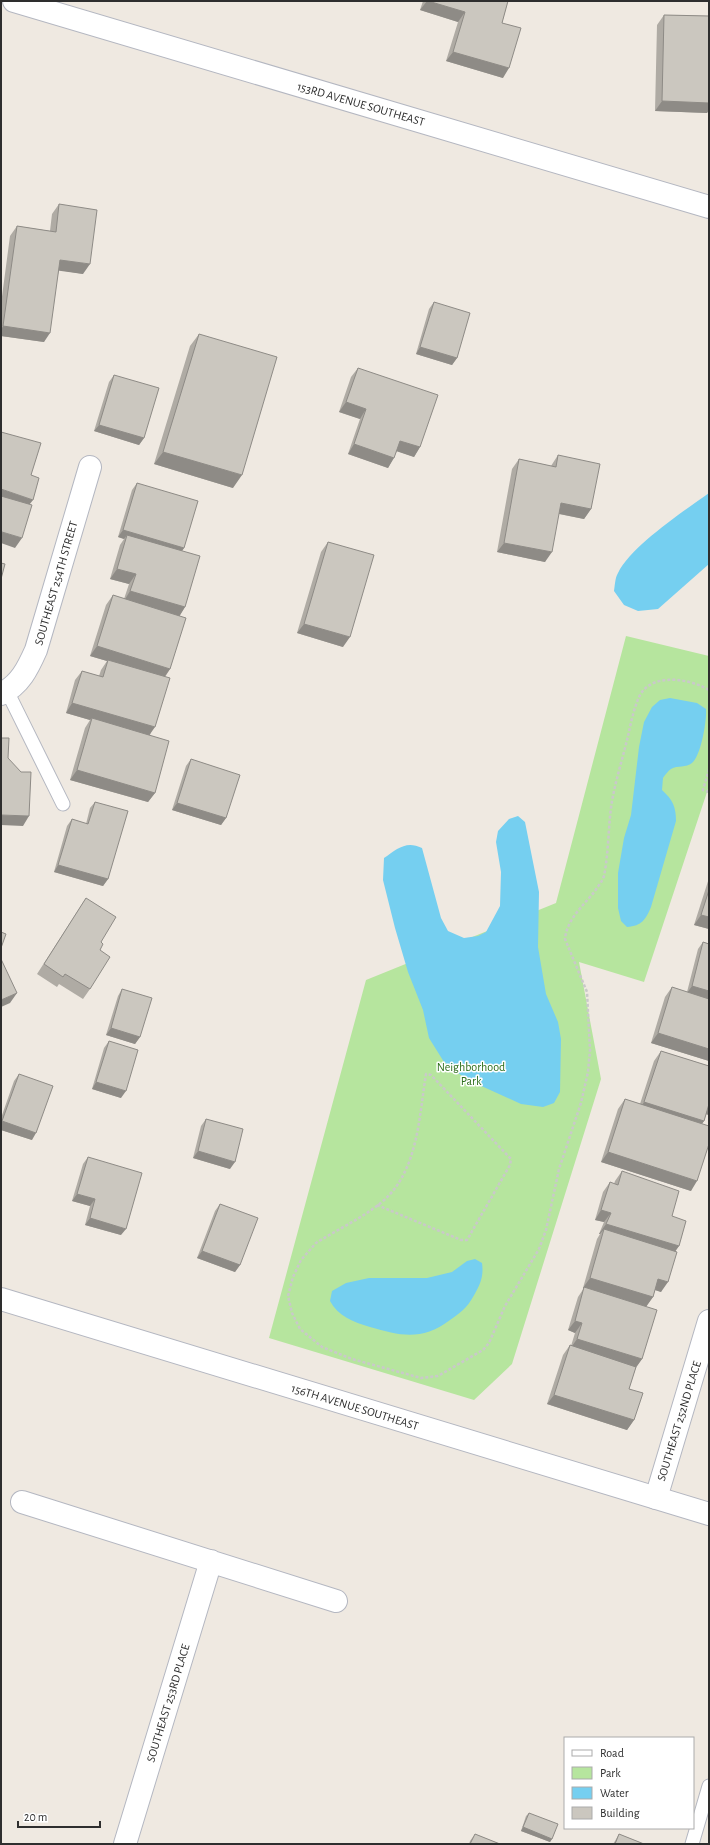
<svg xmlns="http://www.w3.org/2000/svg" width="710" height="1845" font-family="'Alegreya Sans',sans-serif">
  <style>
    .green { fill: #b6e59e }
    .water { fill: #75cff0 }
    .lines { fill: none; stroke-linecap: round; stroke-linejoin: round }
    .service-casing { stroke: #b4b7c1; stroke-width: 15 }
    .minor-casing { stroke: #b4b7c1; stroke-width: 24 }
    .tertiary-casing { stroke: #b4b7c1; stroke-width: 24 }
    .path { stroke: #c9c9c9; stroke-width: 2.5; stroke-dasharray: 3 2; stroke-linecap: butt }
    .service { stroke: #fff; stroke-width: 13 }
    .minor { stroke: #fff; stroke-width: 22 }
    .tertiary { stroke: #fff; stroke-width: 22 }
    .wall { fill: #afaba4 }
    .shaded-wall { fill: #8e8b86 }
    .building { fill: #cbc7bf; stroke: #8e8b86 }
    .labels { text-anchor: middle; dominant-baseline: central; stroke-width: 3; stroke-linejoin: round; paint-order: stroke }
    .street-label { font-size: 12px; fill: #2e2e2e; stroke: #fff }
    .park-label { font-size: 12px; fill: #2c6e1b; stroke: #fff }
  </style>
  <rect width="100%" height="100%" fill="#efe9e1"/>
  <path class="green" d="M 626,636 L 709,656 L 709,786 L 644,982 L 579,962 L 601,1079 L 512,1364 L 474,1400 L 269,1338 L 366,980 L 556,903 Z"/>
  <path class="water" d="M 709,493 L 709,564 L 658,609 L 638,611 L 624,605 L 614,591 C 615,585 615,578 618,573 C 631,546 684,511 709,493 Z
    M 670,698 L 697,703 L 706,709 C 707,720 701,756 692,763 C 686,768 678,765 671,769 C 668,771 665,775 663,778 L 662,790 C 673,800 676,807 676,821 L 651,907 C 646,919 642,926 627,927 L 621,921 L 618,908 L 618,873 L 624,838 L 631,815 L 639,747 L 644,722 L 652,707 L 660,700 Z
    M 518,816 L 525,822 L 539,892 L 538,947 L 546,994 L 558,1022 L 561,1039 L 560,1092 L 554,1103 L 543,1107 L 521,1104 L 466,1079 L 444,1062 L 429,1038 L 423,1010 L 408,972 L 395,928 L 383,880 L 384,858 C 397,849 406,840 422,848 L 441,918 L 448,931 L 464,938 L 478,936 L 486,932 L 500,906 L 501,872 L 496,842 L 498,831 L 509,819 Z
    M 475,1259 L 482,1263 C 484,1277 480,1285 473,1297 C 467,1308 460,1313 450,1320 C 422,1341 401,1336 370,1327 C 353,1322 338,1316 330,1301 L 332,1291 L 346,1283 L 369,1278 L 427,1278 L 452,1272 L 467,1261 Z"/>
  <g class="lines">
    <g class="service-casing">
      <path id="service" d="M 7,691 L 63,804
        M 692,1844 L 709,1786"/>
    </g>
    <g class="minor-casing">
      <path id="minor" d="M 14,1 L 709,207
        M 1,694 C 20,685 28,668 36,650 L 90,467
        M 656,1498 L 709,1321
        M 22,1502 L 336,1601
        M 125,1844 L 211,1561"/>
    </g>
    <g class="tertiary-casing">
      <path id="tertiary" d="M 1,1299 L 709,1514"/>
    </g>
    <path class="path" d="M 709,769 L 703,790 L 709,792
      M 377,1205 L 461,1240 L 467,1240 L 510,1165 L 511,1159 L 431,1075 L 426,1074 C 419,1117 418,1171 383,1201 C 363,1218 338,1229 316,1243 L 301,1260 L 293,1277 L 288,1296 L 292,1313 L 300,1329 L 322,1347 L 352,1359 L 421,1378 L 438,1376 L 483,1350 L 489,1343 L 505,1306 L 539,1249 L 546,1230 L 559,1169 L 581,1103 L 588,1072 L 590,1050 L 587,992 L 565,939 C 567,919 583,906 595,891 C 598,886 602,882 604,876 C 609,851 608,825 612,801 C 616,779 623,757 628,736 C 631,723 634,707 640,695 C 653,672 691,679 709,690"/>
    <use href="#service" class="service"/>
    <use href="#minor" class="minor"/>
    <use href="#tertiary" class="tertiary"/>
  </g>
  <path class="wall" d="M 423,1 L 508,1 L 502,23 L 503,78 L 446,61 L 458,22 L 420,10 Z
    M 664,15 L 709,16 L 709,110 L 707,113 L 655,111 L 657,25 Z
    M 59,204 L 83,274 L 59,270 L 44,342 L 1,336 L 1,304 L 10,236 L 17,226 L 50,231 L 52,214 Z
    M 434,302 L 457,358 L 452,365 L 416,354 L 429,309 Z
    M 199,334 L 233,488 L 154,464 L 190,346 Z
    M 358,368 L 420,447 L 414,457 L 397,451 L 388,468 L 348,454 L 360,419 L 339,412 L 351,377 Z
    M 114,375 L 144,438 L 139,445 L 94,431 L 109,382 Z
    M 558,455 L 591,509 L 584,519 L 559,514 L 545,562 L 497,552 L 512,469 L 519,459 L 551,466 Z
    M 137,483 L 184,548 L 182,551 L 185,607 L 179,616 L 170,669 L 165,677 L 150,735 L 155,793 L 148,802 L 70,780 L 85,728 L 90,720 L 66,713 L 75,680 L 82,671 L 99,676 L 101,670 L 107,661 L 90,656 L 106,605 L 113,595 L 124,599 L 129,584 L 110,579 L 120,545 L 124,539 L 118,537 L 132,490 Z
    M 328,542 L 343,647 L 297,633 L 321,552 Z
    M 191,759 L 226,818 L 221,825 L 172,810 L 186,766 Z
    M 95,802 L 108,879 L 103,886 L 54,872 L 67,826 L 72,819 L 86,824 L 90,808 Z
    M 709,878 L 709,929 L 694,925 Z
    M 86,898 L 101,942 L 100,950 L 90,989 L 83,999 L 59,984 L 57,987 L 37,974 Z
    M 703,942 L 709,944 L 709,1061 L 651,1043 L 665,997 L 672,987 L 687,992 L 698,949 Z
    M 122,989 L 140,1037 L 135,1044 L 106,1035 L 118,996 Z
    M 109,1041 L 121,1098 L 92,1089 L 104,1048 Z
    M 661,1051 L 709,1066 L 709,1115 L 706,1114 L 704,1121 L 702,1124 L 691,1191 L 601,1162 L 618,1109 L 625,1099 L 640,1104 L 654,1061 Z
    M 19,1074 L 32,1140 L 1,1130 L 1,1118 L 14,1081 Z
    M 206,1119 L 230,1169 L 193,1158 L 201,1126 Z
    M 88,1157 L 121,1235 L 85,1225 L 90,1206 L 72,1201 L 83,1164 Z
    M 622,1171 L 672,1216 L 679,1246 L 675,1251 L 661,1292 L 655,1290 L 653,1297 L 646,1306 L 642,1359 L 636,1367 L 629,1389 L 634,1420 L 627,1430 L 547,1404 L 563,1355 L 570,1345 L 571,1346 L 575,1333 L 568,1330 L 578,1297 L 584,1288 L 583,1288 L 597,1239 L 600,1234 L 599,1234 L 604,1222 L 595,1220 L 603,1192 L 610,1182 L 614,1184 L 615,1181 Z
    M 220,1204 L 240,1265 L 235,1272 L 197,1258 L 215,1211 Z
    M 529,1813 L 552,1839 L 550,1842 L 521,1831 L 526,1816 Z
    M 475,1834 L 500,1844 L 469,1844 L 470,1841 Z
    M 619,1834 L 644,1844 L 613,1844 L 615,1841 Z"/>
  <path class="shaded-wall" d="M 427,1 L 428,1 L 465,12 L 458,22 L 420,10 Z
    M 453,52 L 509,68 L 503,78 L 446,61 Z
    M 662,101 L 709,103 L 709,110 L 707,113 L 655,111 Z
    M 60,260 L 90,264 L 83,274 L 54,270 Z
    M 3,326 L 50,333 L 44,342 L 1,336 L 1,330 Z
    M 420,347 L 457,358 L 452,365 L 416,354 Z
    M 346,402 L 366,409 L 360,419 L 339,412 Z
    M 99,425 L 144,438 L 139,445 L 94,431 Z
    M 400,441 L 420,447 L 414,457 L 393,450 Z
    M 354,444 L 394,458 L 388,468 L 348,454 Z
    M 163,452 L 242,475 L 233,488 L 154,464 Z
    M 1,489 L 33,500 L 26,509 L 1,501 Z
    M 561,503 L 591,509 L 584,519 L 555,513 Z
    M 123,530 L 184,548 L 179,555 L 127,535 L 124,539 L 118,537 Z
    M 2,532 L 22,538 L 15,548 L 1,543 L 1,533 Z
    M 504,543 L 552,552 L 545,562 L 497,552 Z
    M 117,569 L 136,574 L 129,584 L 110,579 Z
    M 130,591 L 185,607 L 179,617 L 124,601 Z
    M 304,624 L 350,637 L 343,647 L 297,633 Z
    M 97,646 L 170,669 L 163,679 L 108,660 L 107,661 L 90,656 Z
    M 72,703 L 155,727 L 148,737 L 92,718 L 90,720 L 66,713 Z
    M 77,770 L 155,793 L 148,802 L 70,780 Z
    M 177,803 L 226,818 L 221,825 L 172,810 Z
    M 1,815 L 29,816 L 23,826 L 1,825 Z
    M 58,865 L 108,879 L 103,886 L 54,872 Z
    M 701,915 L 709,917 L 709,929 L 694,925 Z
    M 692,986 L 709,991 L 709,999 L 687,993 Z
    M 17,993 L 10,1003 L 1,1007 L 1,1000 Z
    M 111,1028 L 140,1037 L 135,1044 L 106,1035 Z
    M 658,1033 L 709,1049 L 709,1061 L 651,1043 Z
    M 96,1082 L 126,1091 L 121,1098 L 92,1089 Z
    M 644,1102 L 704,1121 L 697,1130 L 638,1112 Z
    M 709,1104 L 709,1115 L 702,1113 Z
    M 2,1121 L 36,1133 L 32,1140 L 1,1130 L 1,1123 Z
    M 198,1151 L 235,1162 L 230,1169 L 193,1158 Z
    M 608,1152 L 697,1181 L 691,1191 L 601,1162 Z
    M 77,1194 L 95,1199 L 90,1206 L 72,1201 Z
    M 601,1210 L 611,1213 L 604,1222 L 595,1220 Z
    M 90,1218 L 126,1229 L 121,1235 L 85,1225 Z
    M 606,1224 L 679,1246 L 672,1256 L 604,1229 L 600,1234 L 599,1234 Z
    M 202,1251 L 240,1265 L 235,1272 L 197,1258 Z
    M 590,1278 L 653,1297 L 646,1307 L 583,1288 Z
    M 658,1279 L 668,1282 L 661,1292 L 652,1289 Z
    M 575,1321 L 582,1323 L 575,1333 L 568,1330 Z
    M 577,1339 L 642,1359 L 635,1369 L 570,1349 Z
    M 554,1395 L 634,1420 L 627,1430 L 547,1404 Z
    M 523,1827 L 552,1839 L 550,1842 L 521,1831 Z"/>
  <path class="building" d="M 428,1 L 508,1 L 502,23 L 521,28 L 509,68 L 453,52 L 465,12 Z
    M 664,15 L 709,16 L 709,103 L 662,101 Z
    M 59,204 L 97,210 L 90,264 L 60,260 L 50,333 L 3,326 L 17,226 L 56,232 Z
    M 434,302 L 470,313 L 457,358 L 420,347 Z
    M 199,334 L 277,357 L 242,475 L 163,452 Z
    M 358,368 L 438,395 L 420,447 L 400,441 L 394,458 L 354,444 L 366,409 L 346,402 Z
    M 114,375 L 159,388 L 144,438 L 99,425 Z
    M 1,432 L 41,443 L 31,475 L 39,478 L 33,500 L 1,489 Z
    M 558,455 L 600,464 L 591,509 L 561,503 L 552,552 L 504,543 L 519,459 L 556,467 Z
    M 137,483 L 198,501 L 184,548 L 123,530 Z
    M 1,496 L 32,505 L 22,538 L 2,532 L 1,533 Z
    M 127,535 L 200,556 L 185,607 L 130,591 L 136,574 L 117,569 Z
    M 328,542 L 374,555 L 350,637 L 304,624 Z
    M 1,563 L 5,564 L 1,579 Z
    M 113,595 L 186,618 L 170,669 L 97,646 Z
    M 108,660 L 170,678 L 155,727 L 72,703 L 82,671 L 103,677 Z
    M 92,718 L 169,741 L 155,793 L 77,770 Z
    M 1,738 L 9,738 L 8,758 L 21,772 L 31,772 L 29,816 L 1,815 Z
    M 191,759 L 240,775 L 226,818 L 177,803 Z
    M 95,802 L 128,811 L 108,879 L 58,865 L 72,819 L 88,824 Z
    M 709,890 L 709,917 L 701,915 Z
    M 86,898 L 116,917 L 101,942 L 103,944 L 100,950 L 110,957 L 90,989 L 65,974 L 63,977 L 44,964 Z
    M 1,932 L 6,934 L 1,948 Z
    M 703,942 L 709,944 L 709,991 L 692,986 Z
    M 1,959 L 17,993 L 1,1000 Z
    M 672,987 L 709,999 L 709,1049 L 658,1033 Z
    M 122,989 L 152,998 L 140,1037 L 111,1028 Z
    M 109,1041 L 138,1050 L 126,1091 L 96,1082 Z
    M 661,1051 L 709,1066 L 709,1104 L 704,1121 L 644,1102 Z
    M 19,1074 L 53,1086 L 36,1133 L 2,1121 Z
    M 625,1099 L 709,1126 L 709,1144 L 697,1181 L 608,1152 Z
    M 206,1119 L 243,1129 L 235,1162 L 198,1151 Z
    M 88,1157 L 142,1173 L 126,1229 L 90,1218 L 95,1199 L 77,1194 Z
    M 622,1171 L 679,1191 L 672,1216 L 686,1221 L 679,1246 L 606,1224 L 611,1213 L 601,1210 L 610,1182 L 618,1185 Z
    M 220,1204 L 258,1218 L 240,1265 L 202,1251 Z
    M 604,1229 L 677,1252 L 668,1282 L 658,1279 L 653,1297 L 590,1278 Z
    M 584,1287 L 657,1310 L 642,1359 L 577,1339 L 582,1323 L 575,1321 Z
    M 570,1345 L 636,1367 L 629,1389 L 643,1393 L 634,1420 L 554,1395 Z
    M 529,1813 L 558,1824 L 552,1839 L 523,1827 Z
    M 475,1834 L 500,1844 L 470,1844 Z
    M 619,1834 L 644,1844 L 615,1844 Z"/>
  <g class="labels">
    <g class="street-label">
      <text transform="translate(361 104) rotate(16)">153RD AVENUE SOUTHEAST</text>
      <text transform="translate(56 583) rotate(-74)">SOUTHEAST 254TH STREET</text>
      <text transform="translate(355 1407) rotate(17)">156TH AVENUE SOUTHEAST</text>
      <text transform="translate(679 1421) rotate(-73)">SOUTHEAST 252ND PLACE</text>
      <text transform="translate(168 1703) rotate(-73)">SOUTHEAST 253RD PLACE</text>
    </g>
    <g class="park-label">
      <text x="471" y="1067">Neighborhood<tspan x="471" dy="14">Park</tspan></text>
    </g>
  </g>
  <rect width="710" height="1845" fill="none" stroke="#2e2e2e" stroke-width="4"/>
  <rect x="564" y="1737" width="130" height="92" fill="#ffffff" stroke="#ababab"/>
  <rect x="572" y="1750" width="20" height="6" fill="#ffffff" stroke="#ababab"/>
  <text x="600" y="1757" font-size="12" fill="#2e2e2e">Road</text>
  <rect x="572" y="1767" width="20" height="12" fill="#b6e59e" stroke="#ababab"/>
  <text x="600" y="1777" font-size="12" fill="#2e2e2e">Park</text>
  <rect x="572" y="1787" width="20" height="12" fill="#75cff0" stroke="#ababab"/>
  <text x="600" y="1797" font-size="12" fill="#2e2e2e">Water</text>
  <rect x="572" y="1807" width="20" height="12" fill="#cbc7bf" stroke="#ababab"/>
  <text x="600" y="1817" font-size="12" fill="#2e2e2e">Building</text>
  <path d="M18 1821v6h82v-6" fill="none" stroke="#2e2e2e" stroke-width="2"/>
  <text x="24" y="1821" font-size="12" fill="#2e2e2e" stroke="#ffffff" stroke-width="3" paint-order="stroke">20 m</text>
</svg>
